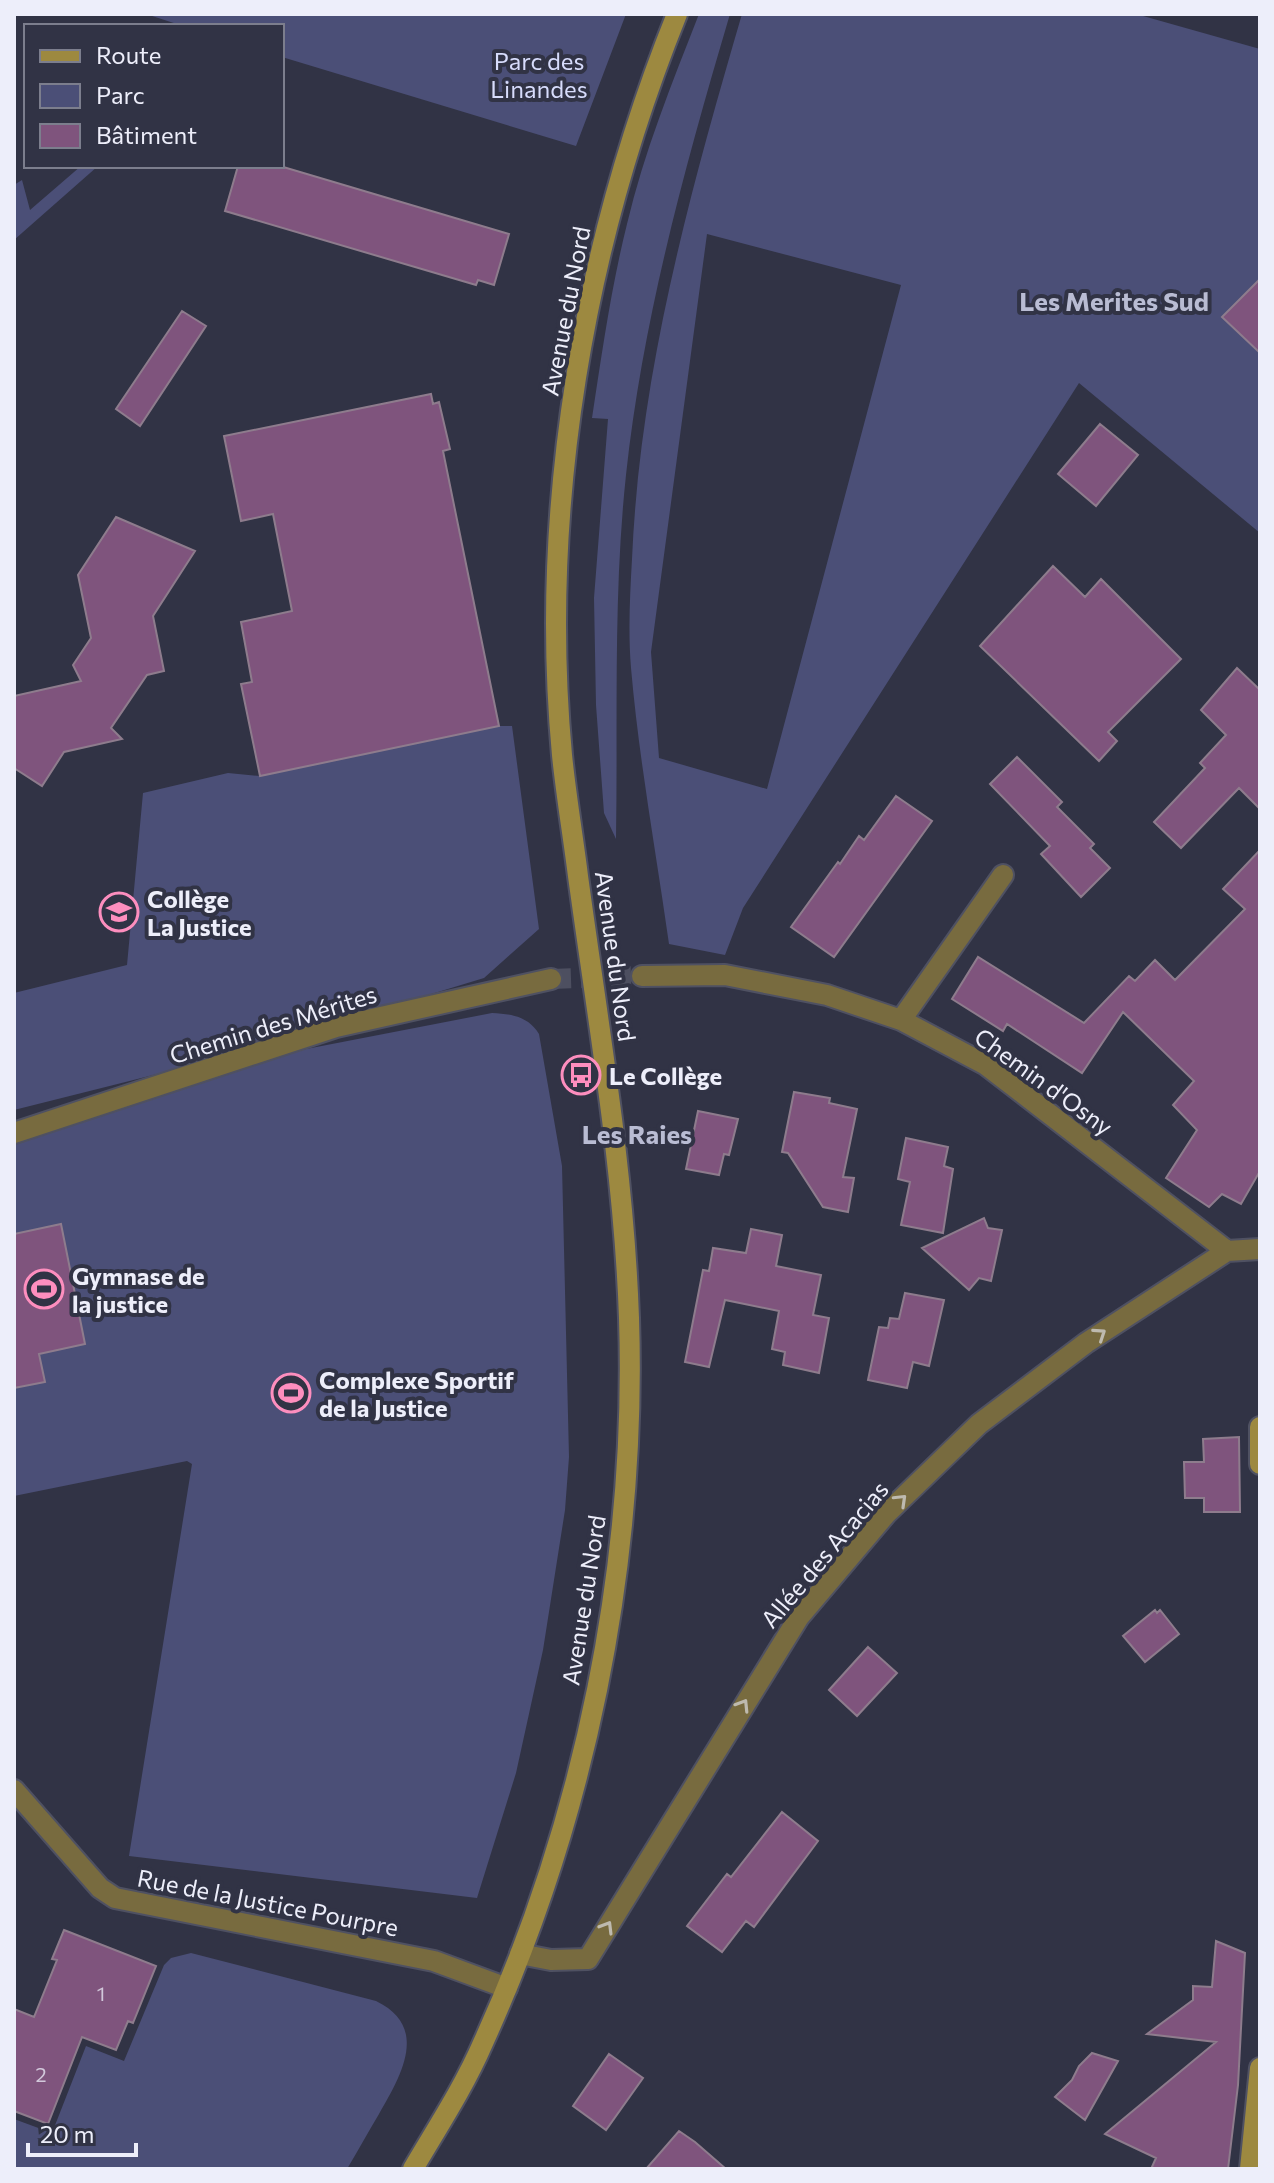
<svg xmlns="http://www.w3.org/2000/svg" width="1274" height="2183" font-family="Commissioner,sans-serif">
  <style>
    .green { fill: #4b4f77; fill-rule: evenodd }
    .building { fill: #7f547d; stroke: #8e7c8d; stroke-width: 2 }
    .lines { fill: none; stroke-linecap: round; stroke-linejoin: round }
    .street-tunnel { stroke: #4d4f60; stroke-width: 20; stroke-dasharray: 20 10; stroke-linecap: butt }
    .street-casing { stroke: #4f5162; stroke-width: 24 }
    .secondary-casing { stroke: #4f5162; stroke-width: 24 }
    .street { stroke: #786b3f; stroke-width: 20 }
    .secondary { stroke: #9d8940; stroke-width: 20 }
    .oneway { stroke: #bebaaf }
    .labels { text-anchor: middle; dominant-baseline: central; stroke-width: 8; stroke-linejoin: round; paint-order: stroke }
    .number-label { font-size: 20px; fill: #d2c8db }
    .park-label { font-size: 24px; fill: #d7dcfc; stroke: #313345 }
    .street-label { font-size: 24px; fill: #edeefa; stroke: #313345 }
    .poi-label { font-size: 24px; font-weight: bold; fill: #edeefa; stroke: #313345; text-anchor: start }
    .neighbourhood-label { font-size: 26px; font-weight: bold; fill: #b9bcd3; stroke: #313345 }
  </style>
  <rect width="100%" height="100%" fill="#313345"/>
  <path class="green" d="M 146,14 L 626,14 L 576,146 L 282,57 L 282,26 L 183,26 Z
    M 699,14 L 730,14 C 685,166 643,318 626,475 C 613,596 618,718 616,839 L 604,813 L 596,705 L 594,598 L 608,419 L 592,418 C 602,353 611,288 627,224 C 644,152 672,83 699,14 Z
    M 742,14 L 1136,14 L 1260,49 L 1260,533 L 1079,383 L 743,908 L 725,955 L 669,944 C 656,852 639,760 631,668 C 628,632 630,594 632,559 C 640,372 690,192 742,14 ZM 707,234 L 901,285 L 767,789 L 659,758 L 651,652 Z
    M 81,166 L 98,166 L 14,240 L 14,185 L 22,180 L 30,210 Z
    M 499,726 L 512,726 L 539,929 L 484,978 L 221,1058 L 14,1110 L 14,993 L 127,965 L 143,793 L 228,773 L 260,776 Z
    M 492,1013 C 511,1014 528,1016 539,1034 L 562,1166 L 569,1457 L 565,1510 L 543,1650 L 516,1773 L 477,1898 L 129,1856 L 192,1464 L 187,1461 L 14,1496 L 14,1144 L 301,1050 Z
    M 191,1953 L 376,2001 C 430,2027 401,2076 379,2114 C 368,2132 358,2151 347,2169 L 14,2169 L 14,2119 L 52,2133 L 86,2046 L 124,2061 L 164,1965 L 171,1958 Z"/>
  <path class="building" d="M 238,166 L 280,166 L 509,234 L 494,285 L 478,280 L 476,285 L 225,211 Z
    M 1260,279 L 1260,353 L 1222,317 Z
    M 182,311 L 206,326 L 140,426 L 116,409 Z
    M 431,394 L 433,404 L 439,402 L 450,449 L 443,451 L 499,726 L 260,776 L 241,684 L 252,682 L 241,622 L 292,611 L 273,514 L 241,521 L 224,436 Z
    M 1100,424 L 1138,455 L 1096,506 L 1058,474 Z
    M 116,517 L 195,551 L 153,616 L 164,671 L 147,675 L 111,728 L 122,739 L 64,752 L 42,786 L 14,768 L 14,696 L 81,681 L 73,665 L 91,638 L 78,575 Z
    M 1053,566 L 1085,597 L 1101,579 L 1181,659 L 1108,732 L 1117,741 L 1099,761 L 980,646 Z
    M 1237,668 L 1260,690 L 1260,809 L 1239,788 L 1181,848 L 1154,822 L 1205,768 L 1200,763 L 1226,735 L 1201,710 Z
    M 1017,757 L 1062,802 L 1057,807 L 1094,844 L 1090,848 L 1110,868 L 1081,897 L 1041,854 L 1050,846 L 990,784 Z
    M 896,796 L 932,821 L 834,957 L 791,927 L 838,862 L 840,864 L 859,836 L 864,840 Z
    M 1260,850 L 1260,1171 L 1241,1204 L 1222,1194 L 1209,1207 L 1166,1178 L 1197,1130 L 1173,1105 L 1194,1081 L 1123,1012 L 1082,1073 L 1007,1024 L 1003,1031 L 952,999 L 978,957 L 1084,1023 L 1129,976 L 1135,981 L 1155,960 L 1175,980 L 1245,909 L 1223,889 Z
    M 794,1092 L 830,1098 L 829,1103 L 857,1109 L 843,1177 L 854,1178 L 848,1212 L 823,1207 L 788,1153 L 782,1152 Z
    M 698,1111 L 738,1119 L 729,1155 L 724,1154 L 719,1175 L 686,1169 Z
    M 906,1138 L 948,1147 L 944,1166 L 953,1169 L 943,1233 L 901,1225 L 910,1182 L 898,1179 Z
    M 984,1218 L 988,1228 L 1002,1230 L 991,1281 L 979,1278 L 969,1290 L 922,1248 Z
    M 61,1224 L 85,1344 L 39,1354 L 45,1382 L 14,1388 L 14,1234 Z
    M 751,1229 L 782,1235 L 776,1266 L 821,1275 L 813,1315 L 829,1318 L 819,1373 L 783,1365 L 785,1352 L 772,1349 L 779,1311 L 725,1300 L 709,1367 L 685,1362 L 703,1270 L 709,1271 L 713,1248 L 746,1253 Z
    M 905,1293 L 944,1300 L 929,1366 L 913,1362 L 907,1388 L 868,1380 L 879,1327 L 888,1328 L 890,1318 L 899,1319 Z
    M 1239,1437 L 1240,1512 L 1204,1512 L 1204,1498 L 1185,1498 L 1184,1462 L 1204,1462 L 1203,1439 Z
    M 1155,1610 L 1157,1613 L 1160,1610 L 1179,1634 L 1145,1662 L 1123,1636 Z
    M 868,1647 L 897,1673 L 857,1716 L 829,1690 Z
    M 782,1812 L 818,1841 L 754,1927 L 746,1921 L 722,1952 L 687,1926 L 727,1874 L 731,1877 Z
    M 64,1930 L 156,1966 L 133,2023 L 128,2021 L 116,2050 L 82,2037 L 48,2124 L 14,2111 L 14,2009 L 34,2017 L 57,1960 L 52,1959 Z
    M 1216,1941 L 1245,1953 L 1238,2085 L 1228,2169 L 1151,2169 L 1156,2158 L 1105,2134 L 1216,2042 L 1147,2034 L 1193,2000 L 1193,1986 L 1212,1987 Z
    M 1092,2053 L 1118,2061 L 1085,2120 L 1055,2097 L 1072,2080 L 1079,2066 Z
    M 609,2054 L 643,2078 L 606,2130 L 573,2106 Z
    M 679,2131 L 695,2142 L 726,2169 L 646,2169 Z"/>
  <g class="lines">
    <path class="street-tunnel" d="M 551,979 L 642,976"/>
    <g class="street-casing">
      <path id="street" d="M 642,976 L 725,975 L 827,995 L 901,1020 L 986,1065 L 1227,1251
        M 901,1020 L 1003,875
        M 14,1133 L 336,1027 L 551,979
        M 14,1790 L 100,1888 L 115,1898 L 434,1961 L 507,1988
        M 520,1954 L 551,1960 L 588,1959 L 799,1617 L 886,1514 L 979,1424 L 1086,1343 L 1227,1251 L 1260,1249"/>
    </g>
    <g class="secondary-casing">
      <path id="secondary" d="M 1260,1427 L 1260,1464
        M 413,2169 C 437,2128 464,2087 483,2043 C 585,1819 637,1564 629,1318 C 624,1170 598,1023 578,876 C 573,836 566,795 562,755 C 539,506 584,245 677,14
        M 1250,2169 L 1260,2068"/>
    </g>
    <use href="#street" class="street"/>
    <use href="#secondary" class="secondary"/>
  </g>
  <defs><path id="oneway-chevron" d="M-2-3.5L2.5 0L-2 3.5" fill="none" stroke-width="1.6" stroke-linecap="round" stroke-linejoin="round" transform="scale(2)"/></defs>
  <g class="oneway">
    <use href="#oneway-chevron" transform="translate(1100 1334) rotate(-34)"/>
    <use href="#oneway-chevron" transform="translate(901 1500) rotate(-44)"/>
    <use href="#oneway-chevron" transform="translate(743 1705) rotate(-58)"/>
    <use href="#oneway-chevron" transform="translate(607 1927) rotate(-59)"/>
  </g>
  <defs>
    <g id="school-ring" transform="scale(2)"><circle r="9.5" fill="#313345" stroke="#fd8ebe" stroke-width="1.5"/><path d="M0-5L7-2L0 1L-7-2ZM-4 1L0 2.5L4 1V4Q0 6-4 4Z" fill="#fd8ebe"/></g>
    <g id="bus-ring" transform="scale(2)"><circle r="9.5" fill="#313345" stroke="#fd8ebe" stroke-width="1.5"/><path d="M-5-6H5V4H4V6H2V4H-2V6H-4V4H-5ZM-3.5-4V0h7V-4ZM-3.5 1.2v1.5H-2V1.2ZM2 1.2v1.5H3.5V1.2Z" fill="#fd8ebe"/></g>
    <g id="stadium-ring" transform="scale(2)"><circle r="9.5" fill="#313345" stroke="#fd8ebe" stroke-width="1.5"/><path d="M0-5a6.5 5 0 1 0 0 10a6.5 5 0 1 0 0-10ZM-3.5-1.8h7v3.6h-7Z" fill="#fd8ebe"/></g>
  </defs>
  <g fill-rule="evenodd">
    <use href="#school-ring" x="119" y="912"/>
    <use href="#bus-ring" x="581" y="1075"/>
    <use href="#stadium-ring" x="44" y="1289"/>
    <use href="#stadium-ring" x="291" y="1393"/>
  </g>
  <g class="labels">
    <g class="number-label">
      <text x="101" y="1993">1</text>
      <text x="41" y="2074">2</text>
    </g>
    <g class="park-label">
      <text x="539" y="60">Parc des<tspan x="539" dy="28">Linandes</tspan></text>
    </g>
    <g class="street-label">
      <text transform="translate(565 311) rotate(-79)">Avenue du Nord</text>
      <text transform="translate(616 956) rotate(82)">Avenue du Nord</text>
      <text transform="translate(273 1024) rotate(-17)">Chemin des Mérites</text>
      <text transform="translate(1044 1081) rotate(36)">Chemin d'Osny</text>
      <text transform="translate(824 1554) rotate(-50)">Allée des Acacias</text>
      <text transform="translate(583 1600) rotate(-81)">Avenue du Nord</text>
      <text transform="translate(268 1902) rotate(11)">Rue de la Justice Pourpre</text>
    </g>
    <g class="poi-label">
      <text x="147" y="898">Collège<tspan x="147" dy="28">La Justice</tspan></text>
      <text x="609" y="1075">Le Collège</text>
      <text x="72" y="1275">Gymnase de<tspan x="72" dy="28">la justice</tspan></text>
      <text x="319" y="1379">Complexe Sportif<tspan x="319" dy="28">de la Justice</tspan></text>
    </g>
    <g class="neighbourhood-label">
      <text x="1114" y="300">Les Merites Sud</text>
      <text x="637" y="1133">Les Raies</text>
    </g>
  </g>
  <rect width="1274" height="2183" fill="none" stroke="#edeefa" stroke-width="32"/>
  <rect x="24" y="24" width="260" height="144" fill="#313345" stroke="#7c7e8d" stroke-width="2"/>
  <rect x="40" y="50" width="40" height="12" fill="#9d8940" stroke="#7c7e8d" stroke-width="2"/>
  <text x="96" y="64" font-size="24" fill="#edeefa">Route</text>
  <rect x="40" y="84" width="40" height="24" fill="#4b4f77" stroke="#7c7e8d" stroke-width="2"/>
  <text x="96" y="104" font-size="24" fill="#edeefa">Parc</text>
  <rect x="40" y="124" width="40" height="24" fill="#7f547d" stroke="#7c7e8d" stroke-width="2"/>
  <text x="96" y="144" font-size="24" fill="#edeefa">Bâtiment</text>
  <path d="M28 2143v12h108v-12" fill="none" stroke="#edeefa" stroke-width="4"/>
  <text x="40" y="2143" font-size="24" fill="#edeefa" stroke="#313345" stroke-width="6" paint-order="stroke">20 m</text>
</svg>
